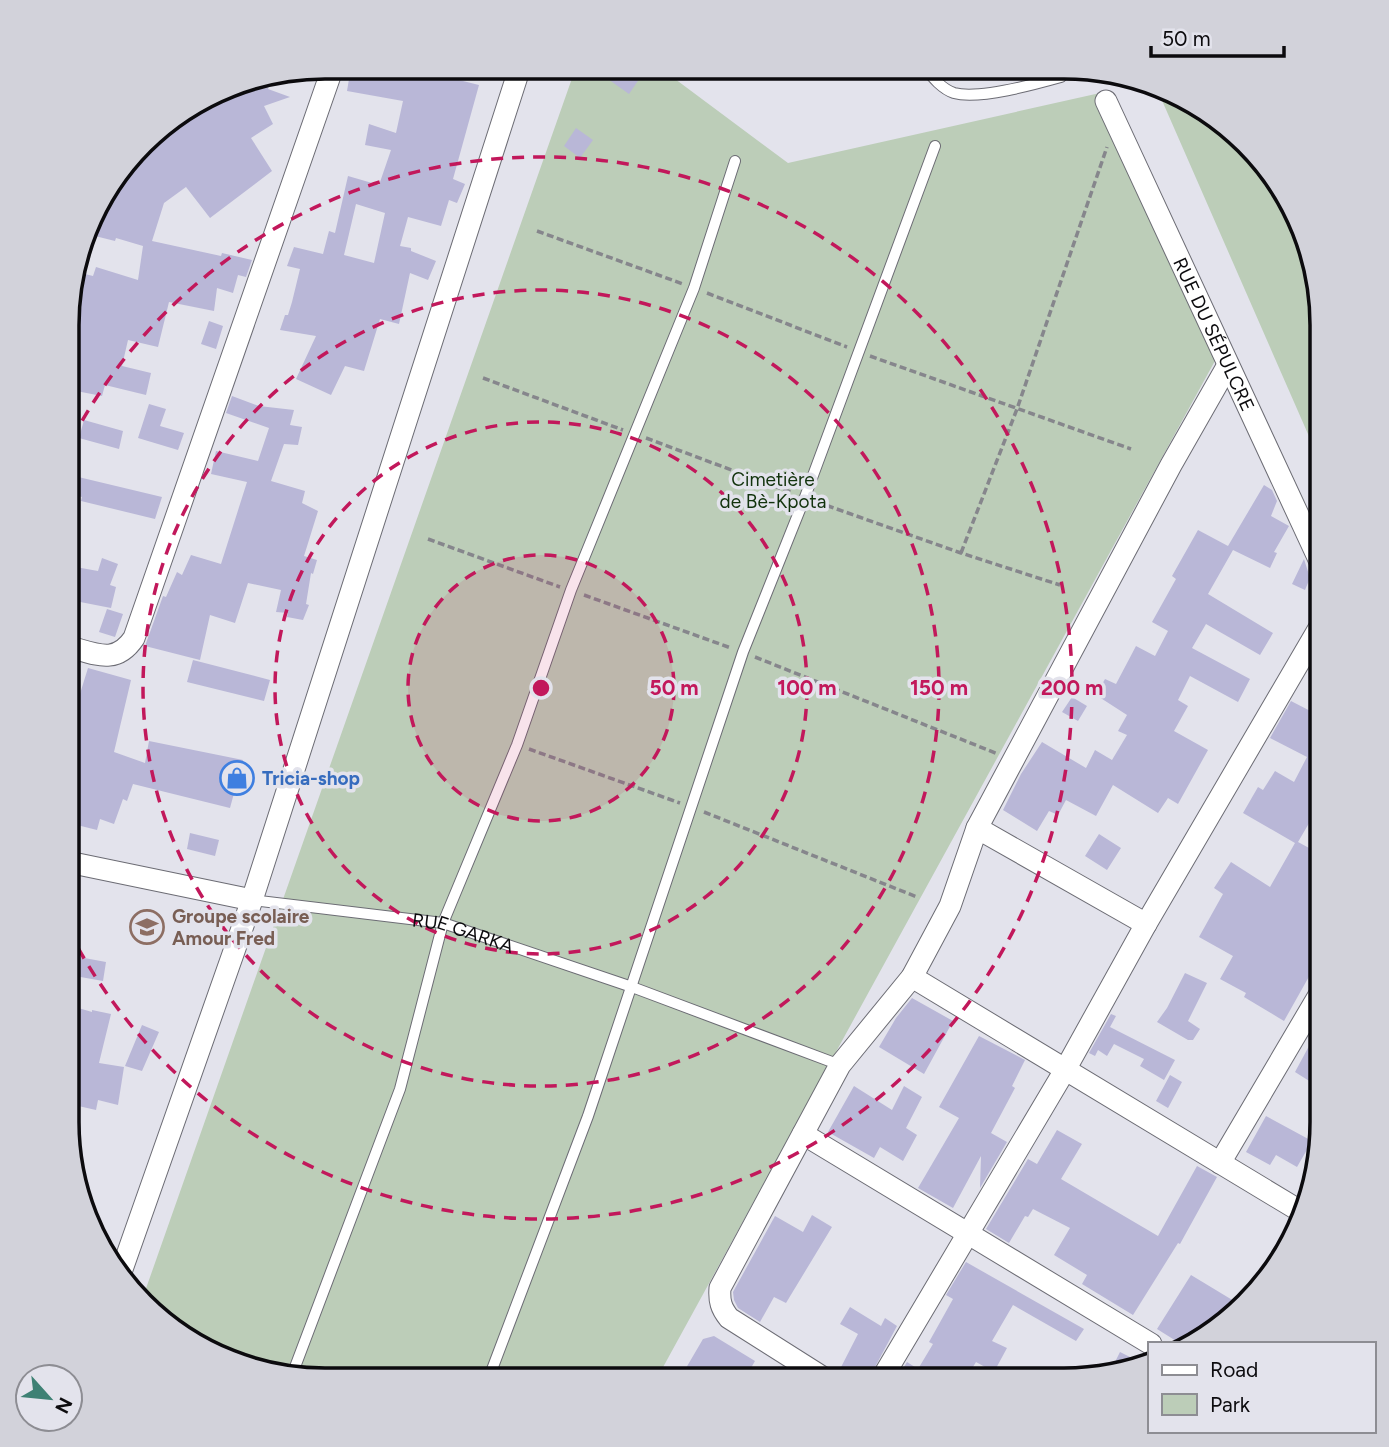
<svg xmlns="http://www.w3.org/2000/svg" width="1389" height="1447" font-family="Figtree,sans-serif">
  <style>
    .green { fill: #bccdb8 }
    .building { fill: #b9b7d7; fill-rule: evenodd }
    .lines { fill: none; stroke-linecap: round; stroke-linejoin: round }
    .lane-casing { stroke: #6c6c74; stroke-width: 12 }
    .street-casing { stroke: #6c6c74; stroke-width: 23 }
    .path { stroke: #86868c; stroke-width: 3.5; stroke-dasharray: 7 3.5; stroke-linecap: butt }
    .lane { stroke: #fff; stroke-width: 10 }
    .street { stroke: #fff; stroke-width: 21 }
    .ring { fill: none; stroke: #c2185b; stroke-width: 3.5; stroke-dasharray: 12 9 }
    .labels { text-anchor: middle; dominant-baseline: central; stroke-width: 7; stroke-linejoin: round; paint-order: stroke }
    .street-label { font-size: 19px; fill: #0c0b0e; stroke: #e3e3ec }
    .park-label { font-size: 19px; fill: #12330d; stroke: #e3e3ec }
    .shop-label { font-size: 19px; font-weight: bold; fill: #366cbe; stroke: #e3e3ec; text-anchor: start }
    .education-label { font-size: 19px; font-weight: bold; fill: #785e54; stroke: #e3e3ec; text-anchor: start }
    .rim { fill: none; stroke: #0c0b0e; stroke-width: 3.5 }
    .centre { fill: #c2185b; stroke: #e3e3ec; stroke-width: 3.5 }
    .ring-label { font-size: 21px; text-anchor: middle; font-weight: bold; fill: #c2185b; stroke: #e3e3ec; stroke-width: 7; stroke-linejoin: round; paint-order: stroke }
  </style>
  <rect width="100%" height="100%" fill="#e3e3ec"/>
  <path class="green" d="M 576,67 L 659,67 L 788,163 L 1100,93 L 1216,359 L 656,1380 L 309,1380 L 196,1346 L 143,1297 Z
    M 1157,89 L 1194,101 L 1279,181 L 1309,242 L 1322,309 L 1322,466 Z"/>
  <path class="building" d="M 351,67 L 454,67 L 451,78 L 479,85 L 453,179 L 465,184 L 457,203 L 449,200 L 441,226 L 408,217 L 400,246 L 411,248 L 411,251 L 436,261 L 428,280 L 410,273 L 399,324 L 380,319 L 364,371 L 345,366 L 331,395 L 296,379 L 316,336 L 280,330 L 285,315 L 288,315 L 292,302 L 300,269 L 287,266 L 294,247 L 323,254 L 329,231 L 335,233 L 348,176 L 379,185 L 391,150 L 365,145 L 369,124 L 396,133 L 403,101 L 347,91 ZM 356,204 L 385,213 L 374,263 L 344,255 Z
    M 591,67 L 632,67 L 642,75 L 629,94 Z
    M 272,75 L 268,89 L 290,97 L 264,106 L 273,124 L 251,138 L 272,171 L 210,218 L 186,187 L 164,203 L 152,241 L 221,256 L 222,253 L 252,260 L 246,277 L 238,275 L 233,293 L 217,288 L 214,311 L 169,302 L 158,347 L 128,340 L 122,366 L 151,373 L 146,395 L 105,385 L 102,396 L 71,390 L 71,342 L 80,307 L 71,304 L 73,271 L 93,276 L 96,267 L 138,280 L 143,246 L 116,238 L 115,241 L 87,234 L 101,196 L 155,130 L 197,106 L 199,112 L 232,99 L 228,88 L 242,80 Z
    M 576,128 L 593,140 L 580,158 L 564,146 Z
    M 209,321 L 223,326 L 216,349 L 201,344 Z
    M 232,396 L 259,406 L 294,410 L 290,425 L 302,427 L 298,445 L 284,444 L 271,481 L 305,491 L 302,503 L 318,511 L 304,556 L 317,560 L 313,574 L 311,573 L 306,604 L 309,605 L 303,620 L 287,617 L 288,613 L 276,612 L 281,590 L 248,583 L 235,623 L 210,615 L 200,660 L 145,646 L 163,596 L 166,597 L 177,572 L 182,575 L 191,555 L 221,564 L 247,482 L 211,474 L 216,451 L 258,461 L 269,428 L 226,413 Z
    M 149,404 L 166,409 L 160,426 L 184,433 L 178,450 L 138,438 Z
    M 84,420 L 123,431 L 119,449 L 79,438 Z
    M 70,475 L 162,497 L 155,519 L 81,501 L 82,497 L 70,494 Z
    M 1264,485 L 1272,490 L 1277,501 L 1271,516 L 1289,526 L 1274,552 L 1277,553 L 1270,568 L 1233,550 L 1208,594 L 1273,633 L 1260,655 L 1206,624 L 1192,648 L 1250,679 L 1238,702 L 1190,676 L 1178,700 L 1188,706 L 1174,731 L 1208,750 L 1178,804 L 1168,798 L 1158,813 L 1113,785 L 1096,816 L 1066,800 L 1058,815 L 1049,811 L 1037,831 L 1003,810 L 1021,774 L 1042,742 L 1086,768 L 1095,750 L 1112,760 L 1127,735 L 1118,731 L 1127,715 L 1096,695 L 1105,679 L 1116,684 L 1136,646 L 1155,656 L 1168,631 L 1152,622 L 1176,579 L 1172,576 L 1198,530 L 1228,546 Z
    M 102,558 L 118,564 L 110,585 L 116,587 L 111,608 L 70,600 L 70,566 L 98,571 Z
    M 1304,559 L 1310,578 L 1305,590 L 1292,584 Z
    M 107,609 L 123,614 L 115,637 L 99,632 Z
    M 193,660 L 270,680 L 264,701 L 187,682 Z
    M 88,668 L 131,680 L 114,752 L 145,763 L 149,741 L 243,760 L 230,808 L 133,784 L 127,801 L 123,799 L 114,824 L 100,819 L 97,830 L 77,825 L 78,820 L 69,819 L 69,695 L 79,697 Z
    M 1072,697 L 1087,706 L 1078,721 L 1062,712 Z
    M 1291,701 L 1320,716 L 1313,730 L 1320,733 L 1322,729 L 1322,801 L 1298,842 L 1322,855 L 1322,905 L 1315,916 L 1320,919 L 1312,931 L 1319,935 L 1310,951 L 1320,957 L 1284,1021 L 1244,997 L 1246,993 L 1220,979 L 1233,956 L 1199,937 L 1223,894 L 1214,888 L 1231,862 L 1270,887 L 1295,843 L 1243,813 L 1258,787 L 1263,790 L 1275,771 L 1294,782 L 1307,757 L 1270,738 Z
    M 190,833 L 219,840 L 215,856 L 187,849 Z
    M 1099,834 L 1121,848 L 1107,870 L 1085,856 Z
    M 79,957 L 106,962 L 103,981 L 75,976 Z
    M 1185,973 L 1207,983 L 1188,1021 L 1200,1029 L 1193,1040 L 1188,1040 L 1157,1022 L 1167,1008 Z
    M 912,998 L 953,1021 L 924,1074 L 879,1047 L 896,1018 Z
    M 68,1005 L 92,1012 L 92,1010 L 111,1014 L 99,1063 L 124,1067 L 118,1105 L 98,1100 L 96,1110 L 74,1105 L 76,1097 L 67,1094 Z
    M 1111,1014 L 1116,1016 L 1110,1027 L 1175,1060 L 1164,1080 L 1140,1066 L 1144,1059 L 1114,1044 L 1107,1056 L 1098,1050 L 1095,1056 L 1089,1053 Z
    M 1322,1022 L 1322,1089 L 1295,1072 Z
    M 142,1025 L 159,1032 L 142,1071 L 125,1066 Z
    M 979,1036 L 1025,1060 L 1012,1086 L 1015,1088 L 991,1133 L 1007,1142 L 980,1188 L 981,1156 L 953,1208 L 918,1188 L 959,1118 L 939,1107 Z
    M 1170,1075 L 1182,1082 L 1168,1108 L 1156,1101 Z
    M 854,1086 L 892,1110 L 904,1086 L 922,1097 L 906,1128 L 917,1135 L 903,1161 L 880,1147 L 874,1158 L 828,1132 Z
    M 1266,1116 L 1312,1141 L 1297,1167 L 1276,1155 L 1270,1165 L 1246,1152 Z
    M 1057,1130 L 1082,1144 L 1061,1179 L 1158,1236 L 1197,1166 L 1217,1177 L 1180,1244 L 1178,1243 L 1133,1315 L 1082,1284 L 1087,1275 L 1054,1255 L 1070,1228 L 1033,1209 L 1028,1217 L 1025,1216 L 1009,1243 L 986,1229 L 1028,1159 L 1037,1164 Z
    M 812,1215 L 832,1227 L 786,1303 L 774,1297 L 760,1322 L 738,1308 L 734,1300 L 733,1292 L 775,1216 L 803,1232 Z
    M 966,1262 L 1084,1329 L 1076,1341 L 1013,1305 L 992,1341 L 1007,1348 L 994,1372 L 976,1362 L 965,1380 L 896,1380 L 907,1362 L 918,1369 L 933,1344 L 929,1342 L 953,1299 L 946,1295 Z
    M 1191,1275 L 1234,1301 L 1223,1321 L 1208,1337 L 1194,1344 L 1181,1344 L 1157,1329 Z
    M 850,1307 L 881,1326 L 885,1318 L 897,1326 L 868,1380 L 844,1380 L 840,1378 L 838,1373 L 858,1334 L 840,1324 Z
    M 714,1336 L 755,1361 L 744,1380 L 679,1380 L 703,1339 Z
    M 1120,1352 L 1148,1366 L 1109,1374 Z"/>
  <g class="lines">
    <g class="lane-casing">
      <g id="lane">
        <path d="M 925,68 C 933,78 942,89 954,93 C 979,100 1036,84 1061,77"/>
        <path id="s1" d="M 252,900 L 443,923 L 632,987 L 840,1065"/>
        <path d="M 292,1375 L 400,1089 L 443,923 L 517,745 L 571,590 L 694,288 L 735,161"/>
        <path d="M 488,1380 L 588,1116 L 743,652 L 805,497 L 935,146"/>
      </g>
    </g>
    <g class="street-casing">
      <g id="street">
        <path id="s2" d="M 1106,101 L 1322,566"/>
        <path d="M 70,647 C 96,654 116,665 134,638 L 333,67"/>
        <path d="M 977,828 L 1146,924"/>
        <path d="M 68,862 L 252,900"/>
        <path d="M 912,977 L 1300,1211"/>
        <path d="M 803,1134 L 1151,1344"/>
        <path d="M 1220,1163 L 1322,990"/>
        <path d="M 120,1275 L 252,900 L 520,67"/>
        <path d="M 827,1380 L 729,1318 C 721,1308 719,1301 720,1288 L 840,1065 L 912,977 L 950,906 L 977,828 L 1171,465 L 1228,365"/>
        <path d="M 881,1380 L 1065,1070 L 1146,924 L 1322,623"/>
      </g>
    </g>
    <path class="path" d="M 537,231 L 683,284
      M 707,293 L 847,347
      M 870,356 L 1131,449
      M 483,378 L 623,430
      M 646,438 L 793,493
      M 817,502 L 961,553 L 1060,585
      M 428,539 L 560,587
      M 961,553 L 1017,409 L 1107,147
      M 584,595 L 731,648
      M 755,657 L 998,754
      M 529,749 L 680,803
      M 704,812 L 917,897"/>
    <use href="#lane" class="lane"/>
    <use href="#street" class="street"/>
  </g>
  <circle cx="541" cy="688" r="133" fill="#c2185b" fill-opacity=".12"/>
  <g class="ring">
    <circle cx="541" cy="688" r="133"/>
    <circle cx="541" cy="688" r="266"/>
    <circle cx="541" cy="688" r="398"/>
    <path d="M72 439A531 531 0 1 1 70 933"/>
  </g>
  <defs>
    <g id="shop-ring" transform="scale(1.75)"><circle r="9.5" fill="#e3e3ec" stroke="#3f7fe0" stroke-width="1.5"/><path d="M-5-2.5h2.3a2.7 3.5 0 0 1 5.4 0H5L5.5 6h-11ZM-1.5-2.5h3a1.5 2.3 0 0 0-3 0Z" fill="#3f7fe0"/></g>
    <g id="school-ring" transform="scale(1.75)"><circle r="9.5" fill="#e3e3ec" stroke="#8d6e63" stroke-width="1.5"/><path d="M0-5L7-2L0 1L-7-2ZM-4 1L0 2.5L4 1V4Q0 6-4 4Z" fill="#8d6e63"/></g>
  </defs>
  <g fill-rule="evenodd">
    <use href="#shop-ring" x="237" y="778"/>
    <use href="#school-ring" x="147" y="927"/>
  </g>
  <g class="labels">
    <g class="street-label">
      <text stroke="none"><textPath href="#s2" startOffset="257">RUE DU SÉPULCRE</textPath></text>
      <text stroke="none"><textPath href="#s1" startOffset="214">RUE GARKA</textPath></text>
    </g>
    <g class="park-label">
      <text x="773" y="479">Cimetière<tspan x="773" dy="22">de Bè-Kpota</tspan></text>
    </g>
    <g class="shop-label">
      <text x="262" y="778">Tricia-shop</text>
    </g>
    <g class="education-label">
      <text x="172" y="916">Groupe scolaire<tspan x="172" dy="22">Amour Fred</tspan></text>
    </g>
  </g>
  <path d="M0 0H1389V1447H0ZM325 79H1064A246 246 0 0 1 1310 325V1122A246 246 0 0 1 1064 1368H325A246 246 0 0 1 79 1122V325A246 246 0 0 1 325 79Z" fill="#d2d2da" fill-rule="evenodd"/>
  <path class="rim" d="M325 79H1064A246 246 0 0 1 1310 325V1122A246 246 0 0 1 1064 1368H325A246 246 0 0 1 79 1122V325A246 246 0 0 1 325 79Z"/>
  <circle cx="541" cy="688" r="10" class="centre"/>
  <g class="ring-label">
    <text x="674" y="695">50 m</text>
    <text x="807" y="695">100 m</text>
    <text x="939" y="695">150 m</text>
    <text x="1072" y="695">200 m</text>
  </g>
  <rect x="1148" y="1342" width="228" height="91" fill="#e3e3ec" stroke="#8d8d93" stroke-width="2"/>
  <rect x="1162" y="1365" width="35" height="10" fill="#ffffff" stroke="#8d8d93" stroke-width="2"/>
  <text x="1210" y="1377" font-size="21" fill="#0c0b0e">Road</text>
  <rect x="1162" y="1394" width="35" height="21" fill="#bccdb8" stroke="#8d8d93" stroke-width="2"/>
  <text x="1210" y="1412" font-size="21" fill="#0c0b0e">Park</text>
  <g transform="translate(49 1398) rotate(117)"><circle r="33" fill="#e3e3ec" stroke="#8d8d93" stroke-width="2"/>
  <path d="M0-5L12 26L0 18L-12 26Z" fill="#3e8174"/>
  <text y="-10" font-size="19" font-weight="bold" text-anchor="middle" fill="#0c0b0e">N</text>
  </g>
  <path d="M1151 46v10h133v-10" fill="none" stroke="#0c0b0e" stroke-width="3.5"/>
  <text x="1162" y="46" font-size="21" fill="#0c0b0e" stroke="#e3e3ec" stroke-width="5" paint-order="stroke">50 m</text>
</svg>
